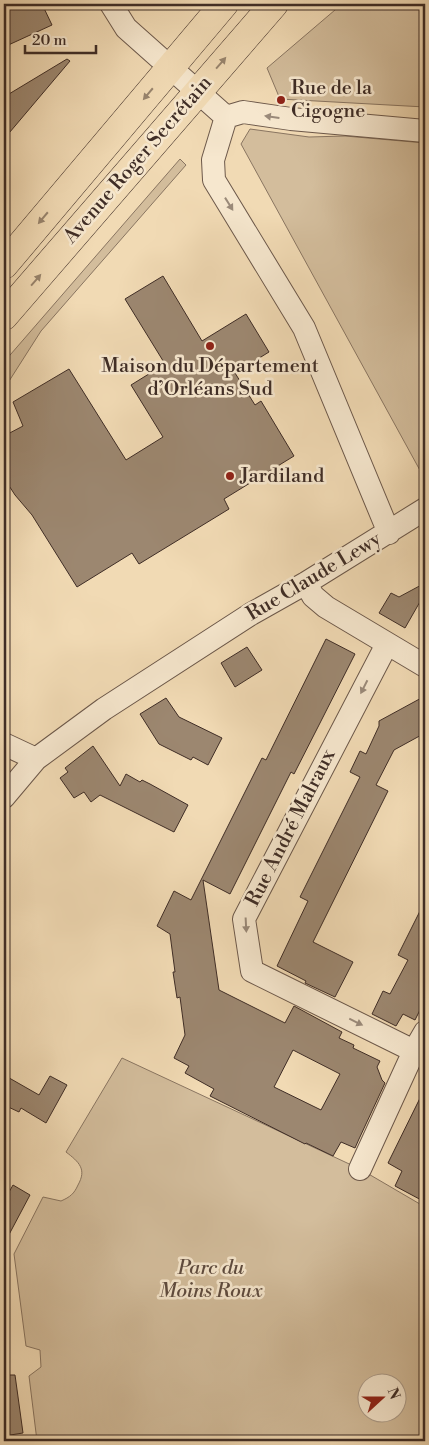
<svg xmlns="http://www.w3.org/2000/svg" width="429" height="1445" font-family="'Libre Bodoni',serif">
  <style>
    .green { fill: #d3bd9c; stroke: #897561; fill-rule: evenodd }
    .building { fill: #9c8770; stroke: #3f2d26; fill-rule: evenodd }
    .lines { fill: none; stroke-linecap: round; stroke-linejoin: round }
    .street-casing { stroke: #6c584a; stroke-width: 24 }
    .primary-casing { stroke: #3f2d26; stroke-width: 29 }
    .street { stroke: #f6e7ce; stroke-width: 22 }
    .primary { stroke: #f1dab4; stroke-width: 28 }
    .oneway { fill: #98846d }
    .oneway2 { fill: #9a8a7a }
    .poi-dot { fill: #8f2418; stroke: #f6e7ce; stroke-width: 2 }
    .labels { text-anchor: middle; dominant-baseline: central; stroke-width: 5; stroke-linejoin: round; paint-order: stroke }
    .poi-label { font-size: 20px; fill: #3f2d26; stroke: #f6e7ce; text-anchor: start }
    .street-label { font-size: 20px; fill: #3f2d26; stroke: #f6e7ce }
    .park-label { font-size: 20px; font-style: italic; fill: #5d4a3e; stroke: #f6e7ce }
  </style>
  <rect width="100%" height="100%" fill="#f1dab4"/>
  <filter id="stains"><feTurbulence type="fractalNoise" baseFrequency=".004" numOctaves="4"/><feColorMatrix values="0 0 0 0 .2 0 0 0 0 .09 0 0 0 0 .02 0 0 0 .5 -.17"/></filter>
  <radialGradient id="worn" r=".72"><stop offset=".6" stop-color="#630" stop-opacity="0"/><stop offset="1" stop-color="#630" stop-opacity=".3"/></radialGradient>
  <path class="green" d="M 342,4 L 425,4 L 425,107 L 280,99 L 267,68 Z
    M 250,129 L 309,137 L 345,136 L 425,143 L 425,472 L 422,474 L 241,144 Z
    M 180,159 L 186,165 L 41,331 L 4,389 L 4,362 Z
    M 122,1058 L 360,1169 L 425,1207 L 425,1441 L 37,1441 L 29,1376 L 41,1367 L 40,1350 L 26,1346 L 14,1254 L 43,1197 L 61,1201 C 70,1197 74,1194 78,1185 C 87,1169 79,1162 66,1152 ZM 366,1382 L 396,1382 L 396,1412 L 366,1412 Z"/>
  <path class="building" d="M 4,4 L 42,4 L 52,25 L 4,47 Z
    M 67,59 L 70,61 L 4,139 L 4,97 Z
    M 163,276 L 202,341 L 246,314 L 269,352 L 235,373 L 255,405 L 261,401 L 294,456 L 224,499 L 229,509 L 139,564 L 132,553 L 77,587 L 32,515 L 15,495 L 4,478 L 4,436 L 23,426 L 13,402 L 69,369 L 126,460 L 163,437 L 131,385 L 165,364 L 125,299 Z
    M 425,583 L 425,593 L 405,628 L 379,613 L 391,593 L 399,597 Z
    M 326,639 L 355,654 L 320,723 L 294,774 L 291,772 L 230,894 L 203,880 L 219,990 L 285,1023 L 294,1006 L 342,1032 L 339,1038 L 354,1045 L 353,1048 L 380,1061 L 377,1067 L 382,1080 L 385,1083 L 359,1139 L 355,1148 L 341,1142 L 333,1156 L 306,1143 L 305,1144 L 210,1096 L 214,1089 L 185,1073 L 189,1066 L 174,1058 L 185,1035 L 180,997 L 177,998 L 173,972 L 175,972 L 170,934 L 157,926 L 174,891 L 191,900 L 262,758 L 266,760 ZM 293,1050 L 340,1074 L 321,1110 L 274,1087 Z
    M 247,647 L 262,670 L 235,687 L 221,663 Z
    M 425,696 L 425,733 L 394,750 L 376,785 L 388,791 L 313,942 L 353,962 L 335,997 L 305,983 L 306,981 L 277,966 L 308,901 L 300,897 L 360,777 L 350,772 L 360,751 L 366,754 L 379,726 L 379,721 Z
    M 166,698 L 179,717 L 222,738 L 208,765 L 193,757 L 191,760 L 159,744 L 140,714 Z
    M 93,746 L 120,786 L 126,774 L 140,782 L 142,780 L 150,784 L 188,805 L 174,832 L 100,795 L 91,802 L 84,792 L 74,798 L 60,778 L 68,772 L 65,768 Z
    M 425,901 L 425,1000 L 415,1020 L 403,1014 L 396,1026 L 372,1014 L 383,991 L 390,994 L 408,960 L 398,955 Z
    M 4,1075 L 39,1095 L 50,1076 L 67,1085 L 46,1123 L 21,1108 L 19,1112 L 4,1105 Z
    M 425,1088 L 425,1202 L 395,1186 L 402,1171 L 388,1163 Z
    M 13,1185 L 30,1195 L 4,1244 L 4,1201 Z
    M 4,1375 L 15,1375 L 23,1433 L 4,1436 Z"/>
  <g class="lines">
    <g class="street-casing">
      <path id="street" d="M 111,4 L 126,28 L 226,117
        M 226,117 L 213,160 L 214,180 L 304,328 L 389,533
        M 226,117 L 243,112 L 291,119 L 425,131
        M 306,583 L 313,596 L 326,607 L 425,666
        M 387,644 L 244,919 L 252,971 L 414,1051 L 425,1032
        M 4,744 L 36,759
        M 4,797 L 36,759 L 104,709 L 251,614 L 306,583 L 425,509
        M 360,1169 L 414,1051 L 425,1056"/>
    </g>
    <g class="primary-casing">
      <path id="primary" d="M 4,265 L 224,4
        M 4,316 L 274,4"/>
    </g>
    <use href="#street" class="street"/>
    <use href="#primary" class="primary"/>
  </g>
  <defs><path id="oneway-solid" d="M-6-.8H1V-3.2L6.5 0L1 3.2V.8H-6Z" transform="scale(1.25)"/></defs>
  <g class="oneway">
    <use href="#oneway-solid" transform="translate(221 63) rotate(-49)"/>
    <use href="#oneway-solid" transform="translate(148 94) rotate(130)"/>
    <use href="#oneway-solid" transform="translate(43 218) rotate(130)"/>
    <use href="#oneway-solid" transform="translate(36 280) rotate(-49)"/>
  </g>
  <g class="oneway2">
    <use href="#oneway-solid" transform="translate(272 117) rotate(-172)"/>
    <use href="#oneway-solid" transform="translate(229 204) rotate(58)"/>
    <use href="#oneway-solid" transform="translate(364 687) rotate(117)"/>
    <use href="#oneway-solid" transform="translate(246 925) rotate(87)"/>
    <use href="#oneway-solid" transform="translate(356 1022) rotate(26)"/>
  </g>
  <g class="poi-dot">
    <circle cx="281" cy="100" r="5"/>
    <circle cx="210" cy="346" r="5"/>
    <circle cx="230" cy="476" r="5"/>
  </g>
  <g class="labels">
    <g class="poi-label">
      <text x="291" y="88">Rue de la<tspan x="291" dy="23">Cigogne</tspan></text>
      <text x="210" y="366" text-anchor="middle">Maison du Département<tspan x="210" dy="23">d’Orléans Sud</tspan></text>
      <text x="240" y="476">Jardiland</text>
    </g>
    <g class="street-label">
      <text transform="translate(138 160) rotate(-49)">Avenue Roger Secrétain</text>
      <text transform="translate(314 577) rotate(-31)">Rue Claude Lewy</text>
      <text transform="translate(291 828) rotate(-63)">Rue André Malraux</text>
    </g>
    <g class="park-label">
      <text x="211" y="1268">Parc du<tspan x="211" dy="23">Moins Roux</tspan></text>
    </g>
  </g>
  <rect width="429" height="1445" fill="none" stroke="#f1dab4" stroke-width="20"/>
  <rect x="5" y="5" width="419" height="1435" fill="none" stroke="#3f2d26" stroke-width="2.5"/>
  <rect x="10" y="10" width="409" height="1425" fill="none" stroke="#3f2d26"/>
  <g transform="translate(382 1398) rotate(69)"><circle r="24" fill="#f6e7ce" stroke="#ad9d8b"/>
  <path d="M0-4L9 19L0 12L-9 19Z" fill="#8f2418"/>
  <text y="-8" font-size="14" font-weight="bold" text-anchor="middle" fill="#3f2d26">N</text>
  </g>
  <path d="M25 45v8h71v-8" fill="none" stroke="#3f2d26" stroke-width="2.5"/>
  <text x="32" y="45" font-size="15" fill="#3f2d26" stroke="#f6e7ce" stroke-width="4" paint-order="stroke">20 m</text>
  <rect width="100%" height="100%" filter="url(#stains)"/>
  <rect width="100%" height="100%" fill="url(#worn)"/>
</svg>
